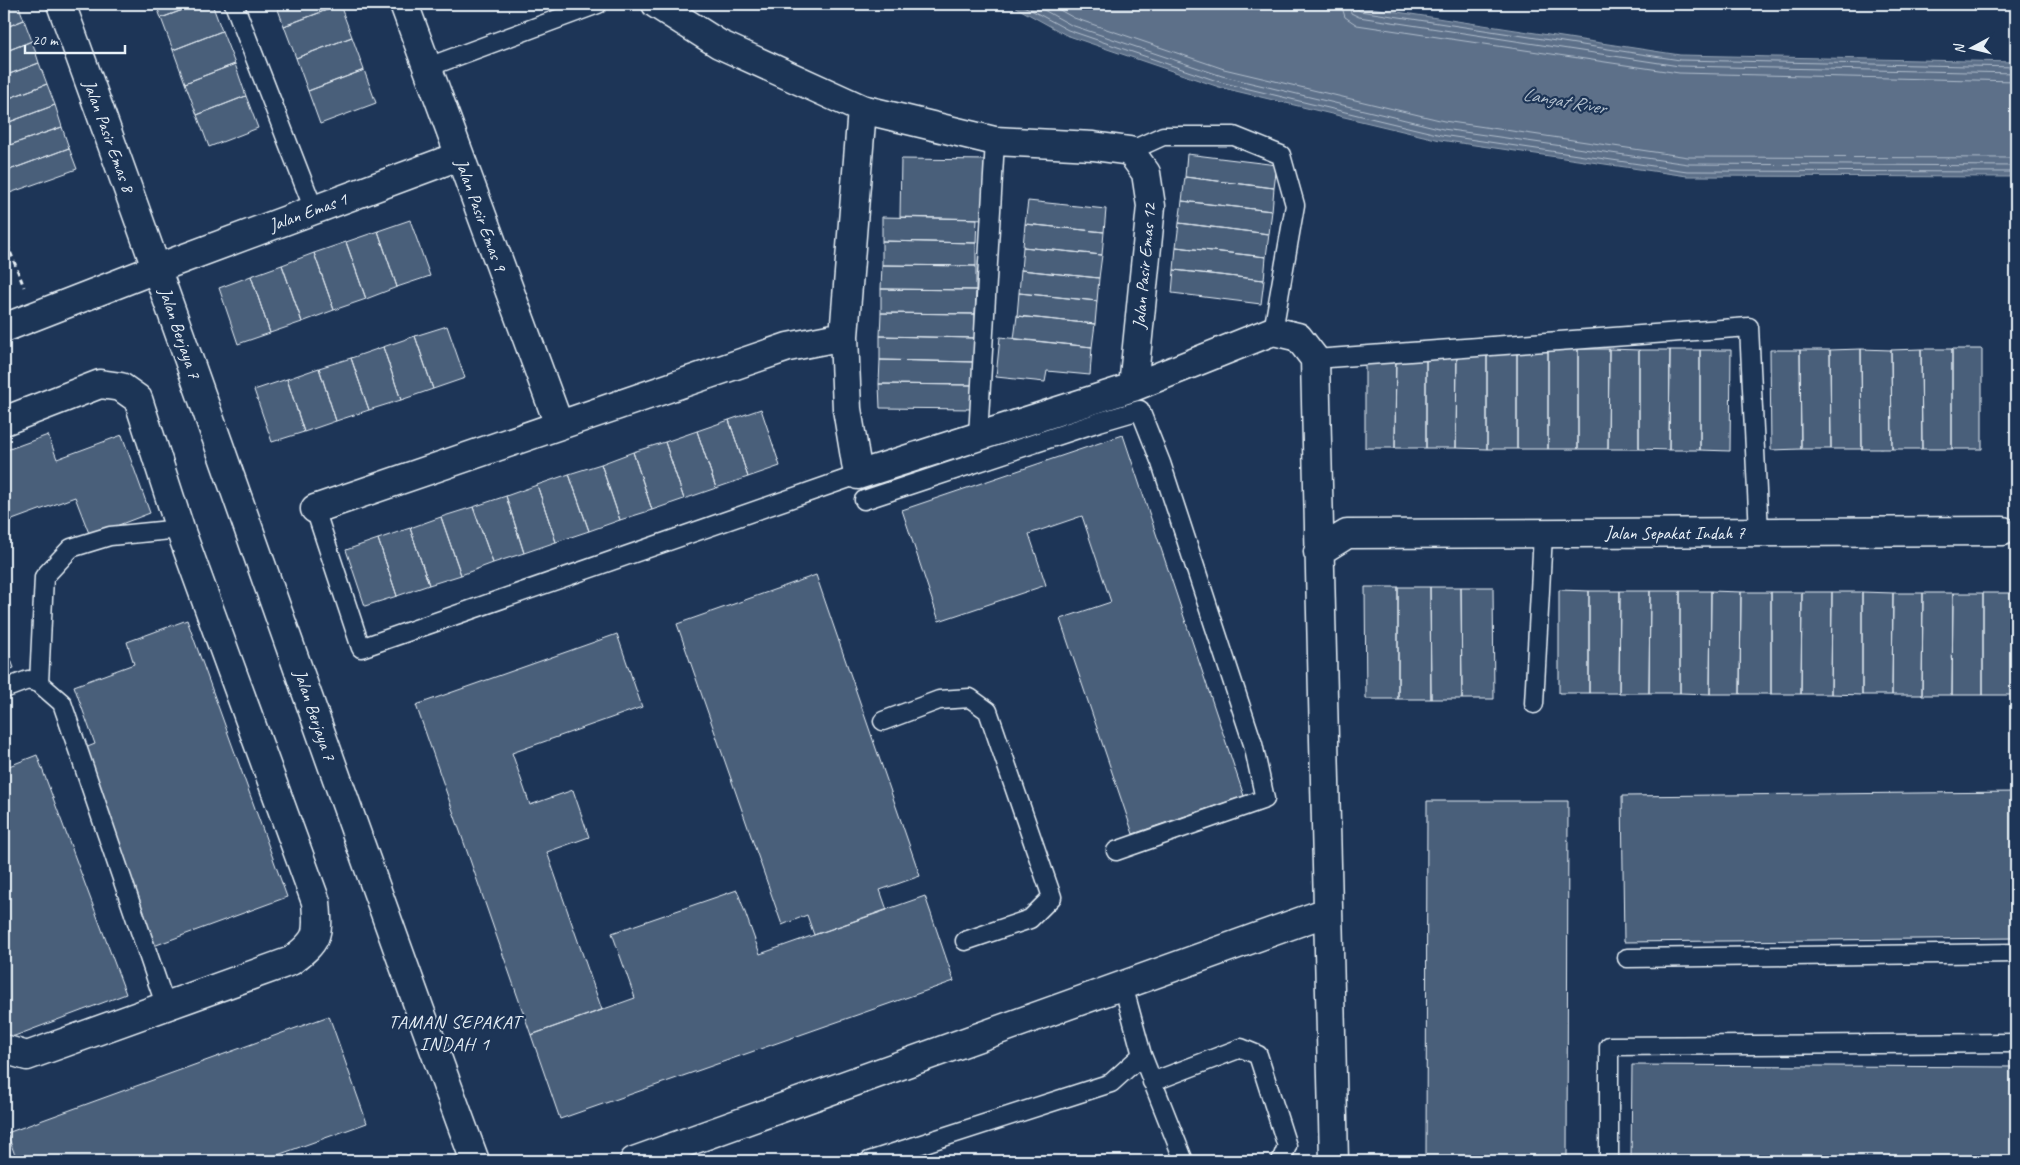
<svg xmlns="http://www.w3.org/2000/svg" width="2020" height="1165" font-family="Caveat,sans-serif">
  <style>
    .water { fill: #5d7089; stroke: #95a4b5 }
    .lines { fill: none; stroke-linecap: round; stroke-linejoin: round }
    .shore { stroke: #b0bdcc; stroke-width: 1 }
    .building { fill: #495e7a; stroke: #e8f1f8 }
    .service-casing { stroke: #e8f1f8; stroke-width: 21 }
    .minor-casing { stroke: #e8f1f8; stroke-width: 31 }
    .path { stroke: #e8f1f8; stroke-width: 3; stroke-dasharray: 5 4; stroke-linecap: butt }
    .service { stroke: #1d3557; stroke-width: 18 }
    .minor { stroke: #1d3557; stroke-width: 28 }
    .labels { text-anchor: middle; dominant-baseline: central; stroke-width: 4.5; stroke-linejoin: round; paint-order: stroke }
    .street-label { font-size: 18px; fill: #e8f1f8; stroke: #1d3557 }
    .water-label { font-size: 19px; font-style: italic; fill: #b7c4d1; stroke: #1d3557 }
    .neighbourhood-label { font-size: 19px; letter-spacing: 1px; fill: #e8f1f8; stroke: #1d3557 }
  </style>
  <rect width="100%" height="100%" fill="#1d3557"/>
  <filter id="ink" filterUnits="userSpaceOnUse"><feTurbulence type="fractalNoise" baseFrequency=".02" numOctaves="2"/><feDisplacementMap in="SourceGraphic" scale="10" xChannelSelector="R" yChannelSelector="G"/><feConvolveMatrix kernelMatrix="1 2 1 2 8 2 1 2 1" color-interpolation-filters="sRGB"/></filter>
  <g filter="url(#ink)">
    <path class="water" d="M 1010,4 L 1345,4 L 1680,55 L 2016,62 L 2016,177 L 1687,176 L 1440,140 L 1219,87 L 1066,35 Z"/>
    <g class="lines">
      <path class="shore" d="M 1020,4 L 1068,30 L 1220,82 L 1441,135 L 1687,171 L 2016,172
        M 1033,4 L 1071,25 L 1222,76 L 1443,129 L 1688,164 L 2016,166
        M 1049,4 L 1074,18 L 1224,69 L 1444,121 L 1688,157 L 2016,158
        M 1341,4 L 1345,17 L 1357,25 L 1679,73 L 2016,81
        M 1349,4 L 1351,13 L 1359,17 L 1679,66 L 2016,73
        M 1355,4 L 1356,8 L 1360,11 L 1680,60 L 2016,67"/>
    </g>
    <path class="building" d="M 4,4 L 18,4 L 24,20 L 4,28 Z
      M 156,4 L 199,4 L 161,18 Z
      M 199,4 L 212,4 L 222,31 L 173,50 L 161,18 Z
      M 276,4 L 339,4 L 340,5 L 284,26 Z
      M 340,5 L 352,37 L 296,58 L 284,26 Z
      M 24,20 L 32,41 L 4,52 L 4,28 Z
      M 222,31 L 235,64 L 185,83 L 173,50 Z
      M 352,37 L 364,70 L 308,91 L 296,58 Z
      M 32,41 L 39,63 L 4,76 L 4,52 Z
      M 39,63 L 47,84 L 4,100 L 4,76 Z
      M 235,64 L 246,96 L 197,115 L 185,83 Z
      M 364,70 L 376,103 L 320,124 L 308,91 Z
      M 47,84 L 55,105 L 4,124 L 4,100 Z
      M 246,96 L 258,128 L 209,147 L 197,115 Z
      M 55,105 L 62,127 L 4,147 L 4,124 Z
      M 62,127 L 69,148 L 4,172 L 4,147 Z
      M 69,148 L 77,169 L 4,195 L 4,172 Z
      M 1187,154 L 1277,165 L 1274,188 L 1185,177 Z
      M 901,159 L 989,160 L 988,219 L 900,217 Z
      M 1185,177 L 1274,188 L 1272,211 L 1182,201 Z
      M 1028,201 L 1106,209 L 1104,232 L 1025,224 Z
      M 1182,201 L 1272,211 L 1269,234 L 1179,223 Z
      M 882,217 L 977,219 L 976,243 L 882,241 Z
      M 410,220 L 430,276 L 397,287 L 378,231 Z
      M 1179,223 L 1269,234 L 1266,257 L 1176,247 Z
      M 1025,224 L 1104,232 L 1102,255 L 1023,247 Z
      M 378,231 L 397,287 L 366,299 L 346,242 Z
      M 882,241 L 976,243 L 976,266 L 882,265 Z
      M 346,242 L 366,299 L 334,310 L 314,253 Z
      M 4,245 L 9,259 L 4,261 Z
      M 1023,247 L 1102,255 L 1099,278 L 1021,270 Z
      M 1176,247 L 1266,257 L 1264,280 L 1174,270 Z
      M 314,253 L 334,310 L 302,322 L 282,265 Z
      M 282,265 L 302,322 L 270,333 L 251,276 Z
      M 882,265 L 976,266 L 976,290 L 881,289 Z
      M 1021,270 L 1099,278 L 1097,301 L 1019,293 Z
      M 1174,270 L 1264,280 L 1261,304 L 1172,293 Z
      M 251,276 L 270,333 L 238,344 L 219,288 Z
      M 881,289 L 976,290 L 975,314 L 881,313 Z
      M 1019,293 L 1097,301 L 1095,324 L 1017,316 Z
      M 881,313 L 975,314 L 975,338 L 880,336 Z
      M 1017,316 L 1095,324 L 1092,347 L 1014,339 Z
      M 447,326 L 465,378 L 433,389 L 415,336 Z
      M 415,336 L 433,389 L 401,400 L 383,347 Z
      M 880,336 L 975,338 L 975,362 L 880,360 Z
      M 1000,337 L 1092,347 L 1090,375 L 1047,371 L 1045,382 L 996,377 Z
      M 383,347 L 401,400 L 369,410 L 351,358 Z
      M 1365,347 L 1396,348 L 1395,448 L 1365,448 Z
      M 1396,348 L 1426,348 L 1426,448 L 1395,448 Z
      M 1426,348 L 1457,349 L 1456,448 L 1426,448 Z
      M 1457,349 L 1487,349 L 1487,449 L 1456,448 Z
      M 1487,349 L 1517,349 L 1517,449 L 1487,449 Z
      M 1517,349 L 1548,349 L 1548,449 L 1517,449 Z
      M 1548,349 L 1578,349 L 1578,449 L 1548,449 Z
      M 1578,349 L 1609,349 L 1608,449 L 1578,449 Z
      M 1609,349 L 1639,350 L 1639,449 L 1608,449 Z
      M 1861,349 L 1862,449 L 1831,449 L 1830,350 Z
      M 1861,349 L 1891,350 L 1892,449 L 1862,449 Z
      M 1921,349 L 1922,449 L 1892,449 L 1891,350 Z
      M 1921,349 L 1952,349 L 1952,449 L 1922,449 Z
      M 1952,349 L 1982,349 L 1982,449 L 1952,449 Z
      M 1639,350 L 1670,350 L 1669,450 L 1639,449 Z
      M 1670,350 L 1700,350 L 1700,450 L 1669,450 Z
      M 1700,350 L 1731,350 L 1730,451 L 1700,450 Z
      M 1770,350 L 1800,350 L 1801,449 L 1771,450 Z
      M 1800,350 L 1830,350 L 1831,449 L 1801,449 Z
      M 351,358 L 369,410 L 336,421 L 319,368 Z
      M 880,360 L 975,362 L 974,385 L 879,384 Z
      M 319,368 L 336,421 L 304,432 L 287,379 Z
      M 287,379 L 304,432 L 272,442 L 254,390 Z
      M 879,384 L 974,385 L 974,409 L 880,408 Z
      M 761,409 L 780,466 L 748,477 L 729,420 Z
      M 729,420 L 748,477 L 716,488 L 697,431 Z
      M 697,431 L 716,488 L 684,499 L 665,442 Z
      M 48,435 L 57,459 L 122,435 L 150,513 L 90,536 L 75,497 L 4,523 L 4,451 Z
      M 1123,435 L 1244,796 L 1133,834 L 1060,619 L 1111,602 L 1082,516 L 1029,534 L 1046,585 L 939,621 L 902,510 Z
      M 665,442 L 684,499 L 652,510 L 633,452 Z
      M 633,452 L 652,510 L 620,520 L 601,464 Z
      M 601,464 L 620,520 L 589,531 L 569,474 Z
      M 569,474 L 589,531 L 556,542 L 537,485 Z
      M 537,485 L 556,542 L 524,553 L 506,496 Z
      M 506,496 L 524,553 L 493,563 L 473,507 Z
      M 473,507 L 493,563 L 461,575 L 441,517 Z
      M 441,517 L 461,575 L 429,585 L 410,528 Z
      M 410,528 L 429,585 L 397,596 L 378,539 Z
      M 378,539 L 397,596 L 365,606 L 346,550 Z
      M 816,575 L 920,876 L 880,890 L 887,910 L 814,935 L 807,915 L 782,925 L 677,624 Z
      M 1365,587 L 1398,587 L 1398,699 L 1366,699 Z
      M 1398,587 L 1430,587 L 1431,699 L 1398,699 Z
      M 1430,587 L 1461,587 L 1462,699 L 1431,699 Z
      M 1461,587 L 1493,587 L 1494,699 L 1462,699 Z
      M 1559,590 L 1589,591 L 1589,693 L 1559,693 Z
      M 1589,591 L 1620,591 L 1619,693 L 1589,693 Z
      M 1620,591 L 1650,591 L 1649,693 L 1619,693 Z
      M 1650,591 L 1680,591 L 1680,693 L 1649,693 Z
      M 1680,591 L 1711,591 L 1710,694 L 1680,693 Z
      M 1711,591 L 1741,592 L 1740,694 L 1710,694 Z
      M 1741,592 L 1771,592 L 1771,694 L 1740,694 Z
      M 1771,592 L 1802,592 L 1801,694 L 1771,694 Z
      M 1802,592 L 1832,592 L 1831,694 L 1801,694 Z
      M 1832,592 L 1862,592 L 1862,695 L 1831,694 Z
      M 1862,592 L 1893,593 L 1892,695 L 1862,695 Z
      M 1893,593 L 1923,593 L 1922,695 L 1892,695 Z
      M 1923,593 L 1953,593 L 1952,695 L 1922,695 Z
      M 1953,593 L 1983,593 L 1983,695 L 1952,695 Z
      M 1983,593 L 2014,593 L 2013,695 L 1983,695 Z
      M 187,620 L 287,897 L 151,947 L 80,750 L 95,744 L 74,686 L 134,664 L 127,642 Z
      M 617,634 L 642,707 L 512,753 L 530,805 L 573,790 L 589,837 L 547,852 L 602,1010 L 531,1035 L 416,705 Z
      M 4,641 L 14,668 L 4,672 Z
      M 37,755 L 126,994 L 4,1040 L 4,768 Z
      M 2016,792 L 2016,938 L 1624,942 L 1622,796 Z
      M 1427,801 L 1568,801 L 1567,1161 L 1426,1161 Z
      M 737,890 L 760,954 L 925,896 L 954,981 L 560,1119 L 531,1035 L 635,998 L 612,933 Z
      M 329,1016 L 367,1123 L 261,1161 L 144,1161 L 142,1156 L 128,1161 L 17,1161 L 7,1133 Z
      M 1632,1065 L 2016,1067 L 2016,1161 L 1631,1161 Z"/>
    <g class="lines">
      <g class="service-casing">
        <path id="service" d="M 234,4 L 314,210
          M 428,67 L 598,4
          M 1130,151 L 1163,136 L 1234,136 L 1281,155 L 1295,205 L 1273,331
          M 1315,359 L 1749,327 L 1759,532
          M 978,436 L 995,141
          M 864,500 L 1099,422 L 1140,410 L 1161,463 L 1253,744 L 1265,799 L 1116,851
          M 315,509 L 361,648 L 858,475
          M 39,683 L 44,577 L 71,548 L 110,536 L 180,529
          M 4,689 L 28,680 L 39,683 L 62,703 L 166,1007
          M 1534,704 L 1543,534
          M 883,721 L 939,700 L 970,698 L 988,711 L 1052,897 L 1030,919 L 965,941
          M 1627,958 L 2016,953
          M 1123,985 L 1142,1055 L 1184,1161
          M 1152,1082 L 1241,1048 L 1258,1055 L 1287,1146 L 1281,1161
          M 869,1161 L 1111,1083 L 1142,1055
          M 1609,1161 L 1609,1046 L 2016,1043"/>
      </g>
      <g class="minor-casing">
        <path id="minor" d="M 61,4 C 202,389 333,777 475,1161
          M 404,4 L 559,425
          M 656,4 L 719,44 L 862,109
          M 4,328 L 158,268 L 459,156
          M 844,336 L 862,109 L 995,141 L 1093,146 L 1130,151 L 1146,173 L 1151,206 L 1133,387
          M 4,421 L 100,384 L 121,387 L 138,399 L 180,529 L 316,902 C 319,936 318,940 291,961 L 27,1056 L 4,1049
          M 315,509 L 788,347 L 844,336 L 847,409 L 858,475 L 1133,387 L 1273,331 L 1298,337 L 1315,359 L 1334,1161
          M 1318,552 L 1347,534 L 2003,531
          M 634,1161 L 1327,912"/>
      </g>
      <path class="path" d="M 4,236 L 24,287"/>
      <use href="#service" class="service"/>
      <use href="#minor" class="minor"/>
    </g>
  </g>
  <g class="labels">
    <g class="street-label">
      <text transform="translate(109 136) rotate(70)">Jalan Pasir Emas 8</text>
      <text transform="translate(308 212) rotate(-20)">Jalan Emas 1</text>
      <text transform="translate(481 215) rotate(70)">Jalan Pasir Emas 9</text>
      <text transform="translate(1144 266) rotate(-85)">Jalan Pasir Emas 12</text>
      <text transform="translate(180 333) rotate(71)">Jalan Berjaya 7</text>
      <text x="1675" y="533">Jalan Sepakat Indah 7</text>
      <text transform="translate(315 715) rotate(71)">Jalan Berjaya 7</text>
    </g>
    <g class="water-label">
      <text transform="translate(1564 101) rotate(10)">Langat River</text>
    </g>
    <g class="neighbourhood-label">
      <text x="455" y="1022">TAMAN SEPAKAT<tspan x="455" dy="22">INDAH 1</tspan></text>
    </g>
  </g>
  <rect width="2020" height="1165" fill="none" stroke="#1d3557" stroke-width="20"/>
  <rect x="10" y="10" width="2000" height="1145" fill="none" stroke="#e8f1f8" stroke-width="2" filter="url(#ink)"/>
  <g transform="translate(1972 48) rotate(263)" stroke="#1d3557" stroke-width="4" paint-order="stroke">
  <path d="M0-4L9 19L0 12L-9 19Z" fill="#e8f1f8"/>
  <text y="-8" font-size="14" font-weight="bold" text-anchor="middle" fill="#e8f1f8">N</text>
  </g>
  <path d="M25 45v8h100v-8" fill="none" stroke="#e8f1f8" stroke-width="2.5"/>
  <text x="32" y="45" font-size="15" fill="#e8f1f8" stroke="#1d3557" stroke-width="4" paint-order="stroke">20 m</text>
</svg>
